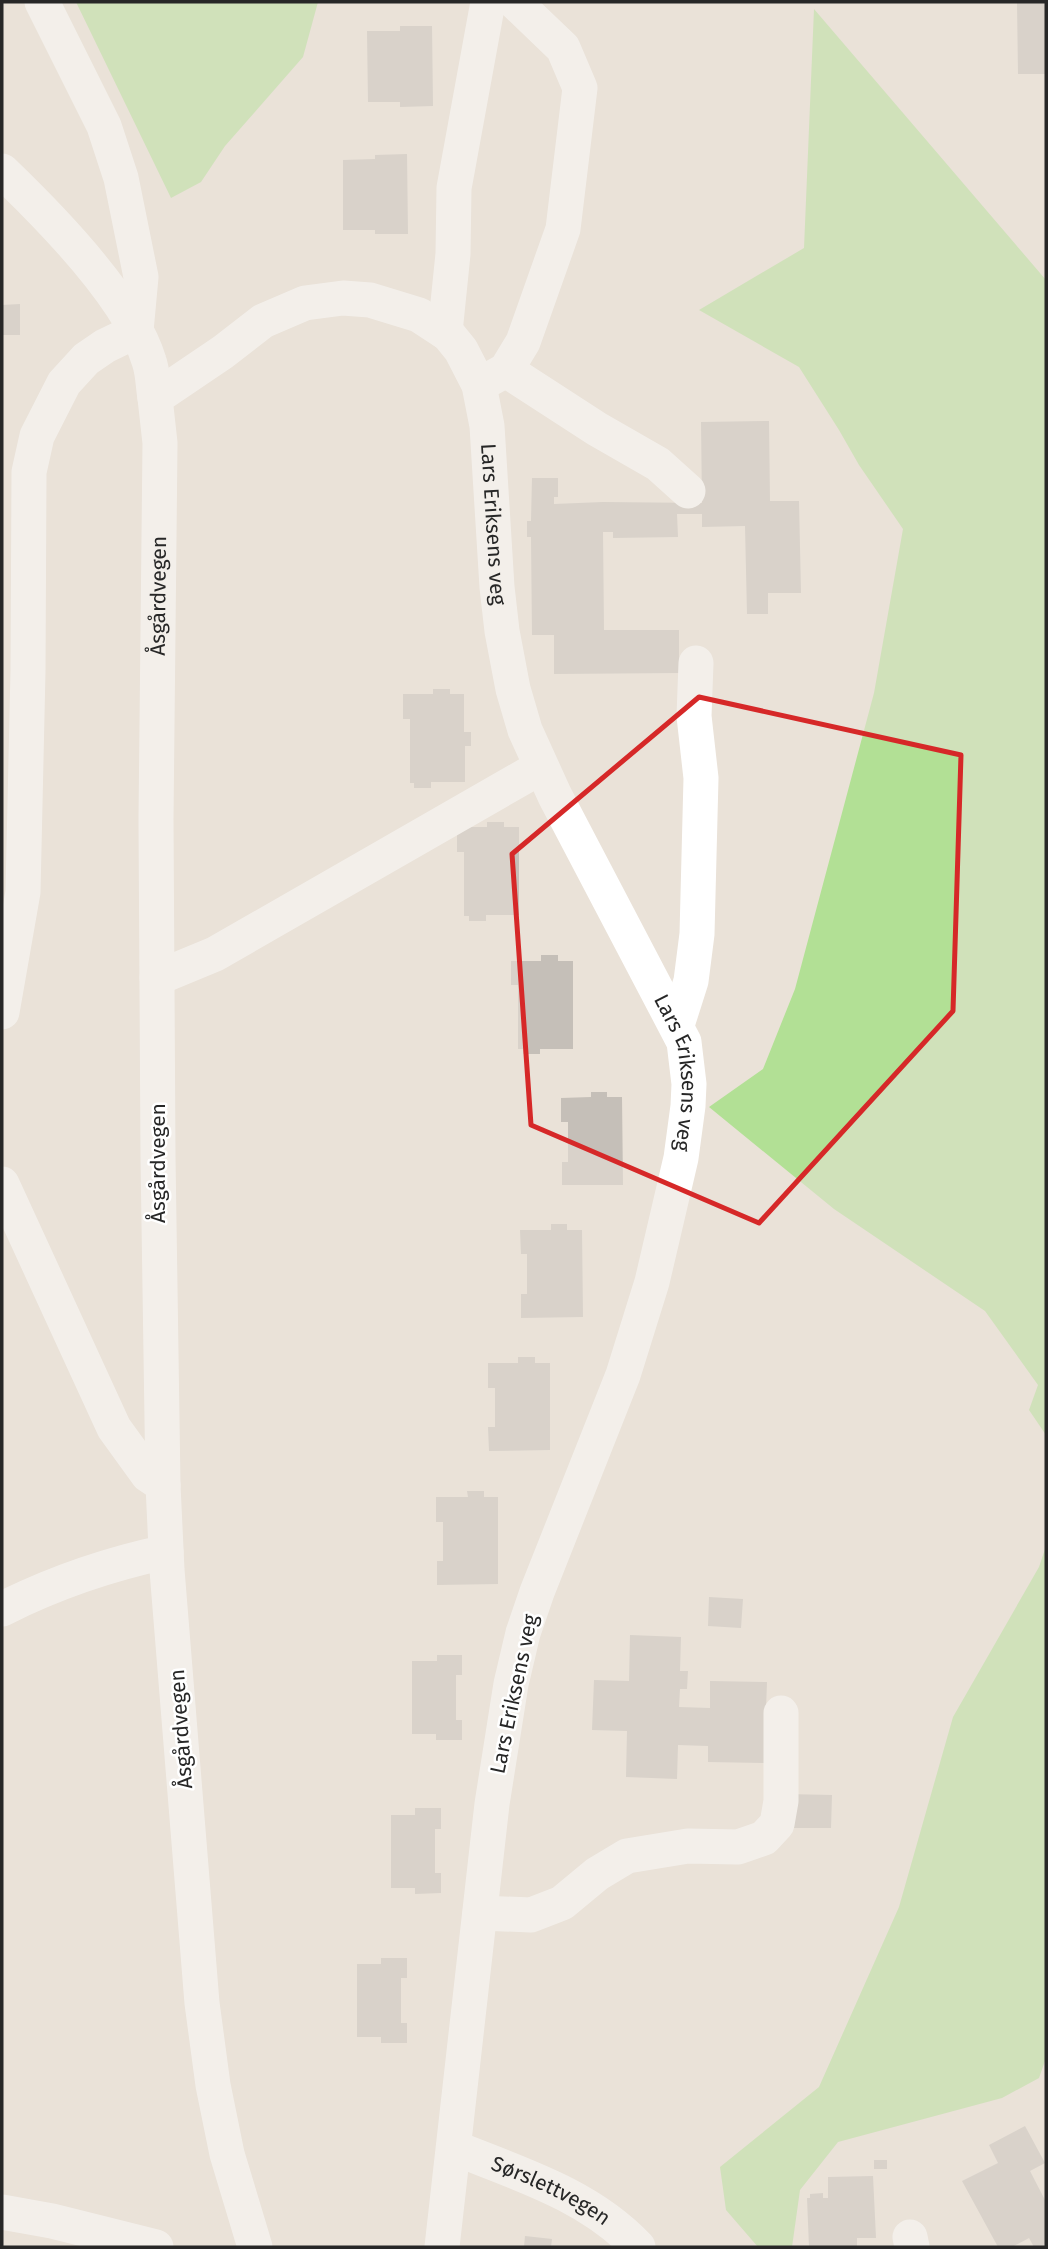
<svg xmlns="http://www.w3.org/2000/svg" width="1048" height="2249" font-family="'Fira Sans',sans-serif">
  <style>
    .green { fill: #b2e095 }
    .building { fill: #c5bfb8 }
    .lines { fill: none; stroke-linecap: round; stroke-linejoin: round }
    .minor { stroke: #fff; stroke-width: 35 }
    .marked { fill: none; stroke: #d62828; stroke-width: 5; stroke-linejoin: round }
    .labels { text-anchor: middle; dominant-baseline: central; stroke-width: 5; stroke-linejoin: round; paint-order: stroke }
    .street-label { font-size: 21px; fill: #272727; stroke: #fff }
  </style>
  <rect width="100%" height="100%" fill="#eae2d8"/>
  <path class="green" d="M 76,2 L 318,2 L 303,57 L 225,146 L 201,182 L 171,198 Z
    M 814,9 L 1046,280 L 1046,1435 L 1029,1410 L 1038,1385 L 985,1311 L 834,1209 L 709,1107 L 763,1069 L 795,989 L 874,693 L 903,529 L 859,465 L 839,430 L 799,367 L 699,310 L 804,248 Z
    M 1046,1546 L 1046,2058 L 1039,2078 L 1002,2098 L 838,2142 L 800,2190 L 792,2247 L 758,2247 L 726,2210 L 720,2167 L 819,2087 L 899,1907 L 953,1717 L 1039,1567 Z"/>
  <path class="building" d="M 1017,2 L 1046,2 L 1046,74 L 1018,74 Z
    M 400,26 L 432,26 L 433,106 L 400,107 L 400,102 L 368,102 L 367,31 L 400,31 Z
    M 407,154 L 408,234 L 375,234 L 375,230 L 343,230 L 343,160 L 375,159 L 375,155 Z
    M 20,304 L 20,335 L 2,335 L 2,305 Z
    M 769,421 L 770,501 L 799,501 L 801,593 L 768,593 L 768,614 L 747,614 L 745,526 L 702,527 L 702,514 L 677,514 L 678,537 L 613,538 L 613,532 L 603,532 L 604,630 L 679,630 L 679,673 L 554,674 L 554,635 L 532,635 L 531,537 L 527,537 L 527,521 L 531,521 L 532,478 L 558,478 L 558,497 L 554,497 L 554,504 L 603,502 L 702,503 L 701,422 Z
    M 433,689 L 450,689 L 450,694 L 464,694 L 464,732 L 471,732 L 471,746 L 465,746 L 465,782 L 431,782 L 431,788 L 414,788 L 414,783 L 410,783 L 410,719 L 403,719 L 403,694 L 433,694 Z
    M 487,822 L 504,822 L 504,827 L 519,827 L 519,915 L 486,915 L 486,921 L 469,921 L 469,916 L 464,916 L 464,852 L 457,852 L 457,827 L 487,827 Z
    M 541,955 L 558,955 L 558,961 L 573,961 L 573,1049 L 540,1049 L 540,1054 L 523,1054 L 523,1049 L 518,1049 L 518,985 L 511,985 L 511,961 L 541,961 Z
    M 591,1092 L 607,1092 L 607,1097 L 622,1097 L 623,1185 L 562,1185 L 562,1162 L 568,1162 L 568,1122 L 561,1122 L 561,1098 L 591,1097 Z
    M 551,1224 L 567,1224 L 567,1230 L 582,1230 L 583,1317 L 521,1318 L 521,1294 L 527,1294 L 527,1254 L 521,1254 L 520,1230 L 551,1230 Z
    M 518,1357 L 535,1357 L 535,1363 L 550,1363 L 550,1450 L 489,1451 L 488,1427 L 495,1427 L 495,1388 L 488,1388 L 488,1363 L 518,1363 Z
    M 467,1491 L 484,1491 L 484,1497 L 498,1497 L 498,1584 L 437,1585 L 437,1561 L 443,1561 L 443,1522 L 436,1522 L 436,1497 L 468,1497 Z
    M 709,1597 L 743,1599 L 741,1628 L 708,1626 Z
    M 630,1635 L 681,1637 L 680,1671 L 688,1671 L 687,1689 L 680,1689 L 679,1707 L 710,1708 L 710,1681 L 767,1682 L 764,1763 L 708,1762 L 708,1746 L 678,1745 L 677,1779 L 626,1777 L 627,1731 L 592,1730 L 594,1680 L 629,1681 Z
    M 437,1655 L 462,1655 L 462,1675 L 456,1675 L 456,1720 L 462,1720 L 462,1740 L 436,1740 L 436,1734 L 412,1734 L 412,1661 L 437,1661 Z
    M 785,1794 L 832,1795 L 831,1828 L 785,1828 Z
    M 415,1808 L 441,1808 L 441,1829 L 435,1829 L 435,1873 L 441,1873 L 441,1893 L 415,1894 L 415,1888 L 391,1888 L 391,1815 L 415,1815 Z
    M 381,1958 L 407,1958 L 407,1978 L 401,1978 L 401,2023 L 407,2023 L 407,2043 L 381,2043 L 381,2037 L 357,2037 L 357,1964 L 381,1964 Z
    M 1025,2126 L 1045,2163 L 1030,2171 L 1046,2202 L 1046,2247 L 1034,2247 L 1029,2238 L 1012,2247 L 998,2247 L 962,2181 L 998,2163 L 989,2145 Z
    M 874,2160 L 887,2160 L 887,2169 L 874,2169 Z
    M 873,2176 L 876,2238 L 857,2238 L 857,2247 L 809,2247 L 807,2198 L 810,2198 L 810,2194 L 823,2193 L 823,2198 L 828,2198 L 828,2177 Z
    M 525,2236 L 552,2239 L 551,2247 L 524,2247 Z"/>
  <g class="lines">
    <g class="minor">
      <path d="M 2,171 C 50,217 130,298 149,361 C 153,372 153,386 155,398"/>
      <path d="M 445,332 L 453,254 L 454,188 L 488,2"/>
      <path d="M 506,370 L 597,429 L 658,464 L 688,491"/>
      <path d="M 479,385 L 506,370 L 523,342 L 563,229 L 580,88 L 563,48 L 515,2"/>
      <path d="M 157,978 L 215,954 L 541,767"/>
      <path d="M 2,1012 L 23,892 L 28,671 L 29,472 L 37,436 L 64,383 L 86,359 L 105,346 L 136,331 L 141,277 L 121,178 L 104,126 L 42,2"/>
      <path d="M 677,1025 L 691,981 L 697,934 L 701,778 L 694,716 L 696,663"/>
      <path d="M 2,1184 L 114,1428 L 148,1475 L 163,1485"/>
      <path d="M 2,1609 C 54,1583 109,1564 166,1552"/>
      <path d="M 480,1913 L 531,1915 L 562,1903 L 597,1874 L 627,1856 L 688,1846 L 738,1847 L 764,1838 L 777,1824 L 781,1801 L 781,1713"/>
      <path id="s1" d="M 455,2148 C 520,2174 589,2195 638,2247"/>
      <path d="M 2,2212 L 52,2221 L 156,2247"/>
      <path d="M 910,2237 L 912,2247"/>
      <path id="s2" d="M 255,2247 L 227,2154 L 213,2085 L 202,2003 L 167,1570 L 163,1485 L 158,1157 L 156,819 L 160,443 L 155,398 L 223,352 L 263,321 L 305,303 L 343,298 L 370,300 L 419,315 L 448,334 L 461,350 L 479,385 L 487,426 L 497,587 L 502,631 L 513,689 L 525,730 L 555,796 L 684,1042 L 689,1084 L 688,1106 L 681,1158 L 652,1282 L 623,1375 L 537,1592 L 523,1633 L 511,1684 L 492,1804 L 442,2247"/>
    </g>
  </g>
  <path d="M0 0H1048V2249H0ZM 699,697 L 961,755 L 953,1011 L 759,1223 L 531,1125 L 512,854 Z" fill="#eae2d8" fill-opacity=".55" fill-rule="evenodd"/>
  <path class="marked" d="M 699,697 L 961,755 L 953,1011 L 759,1223 L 531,1125 L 512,854 Z"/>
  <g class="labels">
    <g class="street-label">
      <text stroke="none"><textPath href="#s2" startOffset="2387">Lars Eriksens veg</textPath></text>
      <text stroke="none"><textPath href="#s2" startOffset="1659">Åsgårdvegen</textPath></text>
      <text stroke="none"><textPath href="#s2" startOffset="2975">Lars Eriksens veg</textPath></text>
      <text transform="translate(158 1163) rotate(-90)">Åsgårdvegen</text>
      <text transform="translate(514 1694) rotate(-78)">Lars Eriksens veg</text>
      <text transform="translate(181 1729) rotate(-94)">Åsgårdvegen</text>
      <text stroke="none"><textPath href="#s1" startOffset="105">Sørslettvegen</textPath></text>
    </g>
  </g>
  <rect width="1048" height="2249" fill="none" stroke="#272727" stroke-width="7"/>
</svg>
